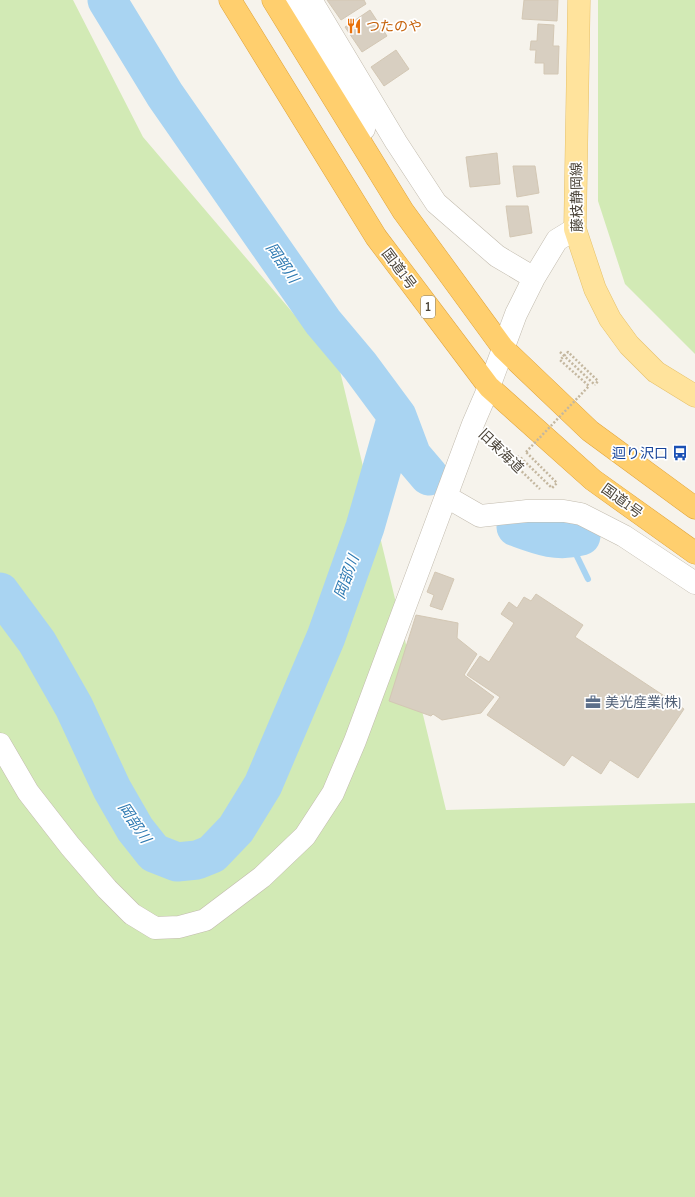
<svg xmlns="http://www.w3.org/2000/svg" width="695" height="1197" font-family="'Sofia Sans Condensed','Noto Sans JP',sans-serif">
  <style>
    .green { fill: #d2eab5 }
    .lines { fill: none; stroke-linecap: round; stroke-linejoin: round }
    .stream { stroke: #a9d4f2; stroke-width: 6 }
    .river { stroke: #a9d4f2; stroke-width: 39 }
    .building { fill: #d8cfc1; stroke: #d3c7b4 }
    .minor-casing { stroke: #c2bbae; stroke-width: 23 }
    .major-casing { stroke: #e6c16a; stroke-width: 23 }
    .highway-casing { stroke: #e0a43c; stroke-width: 23 }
    .path { stroke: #c4b79f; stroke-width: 2.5; stroke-dasharray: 2 2; stroke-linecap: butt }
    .minor { stroke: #fff; stroke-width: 22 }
    .major { stroke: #ffe39c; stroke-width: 22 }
    .highway { stroke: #ffcf6e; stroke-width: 22 }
    .path-bridge { stroke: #c4b79f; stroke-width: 2.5; stroke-dasharray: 2 2; stroke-linecap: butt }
    .labels { text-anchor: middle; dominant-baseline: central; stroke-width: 3.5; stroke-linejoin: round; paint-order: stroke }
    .shield { fill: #fff; stroke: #817c74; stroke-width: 1 }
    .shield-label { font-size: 13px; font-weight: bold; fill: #4b4439 }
    .food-label { font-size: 14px; fill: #c56008; stroke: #fff; text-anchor: start }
    .street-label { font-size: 14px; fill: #4b4439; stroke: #fff }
    .transit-label { font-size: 14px; fill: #164399; stroke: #fff; text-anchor: end }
    .service-label { font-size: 14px; fill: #4e5e75; stroke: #fff; text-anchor: start }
    .water-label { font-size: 15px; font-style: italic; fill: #2e7ab2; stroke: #fff }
  </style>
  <rect width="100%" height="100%" fill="#f6f3ec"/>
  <path class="green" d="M 0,0 L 73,0 L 143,137 L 339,367 L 446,810 L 695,803 L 695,1197 L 0,1197 Z
    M 598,0 L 695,0 L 695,354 L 625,284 L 598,201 Z"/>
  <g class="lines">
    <path class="stream" d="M 569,540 L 588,579"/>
    <path class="river" d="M 107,0 L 165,95 L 323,322 L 360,366 L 397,416 L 412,456 L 429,476
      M 516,527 C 538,535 557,543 581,536
      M 0,592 L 37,642 L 74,707 L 112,789 L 135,829 L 154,853 L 177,862 L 197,860 L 212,854 L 236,829 L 263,785 L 326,637 L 365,527 L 397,416"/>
  </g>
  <path class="building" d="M 327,0 L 364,0 L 366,4 L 341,20 Z
    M 524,0 L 558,0 L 557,21 L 522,19 Z
    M 370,10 L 387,36 L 362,52 L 345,27 Z
    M 538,24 L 554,25 L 553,46 L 559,46 L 558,74 L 544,74 L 544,63 L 535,63 L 536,50 L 530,50 L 531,41 L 537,41 Z
    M 396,50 L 409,69 L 384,86 L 371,67 Z
    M 497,153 L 500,184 L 470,187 L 466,157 Z
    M 513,166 L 535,166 L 539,193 L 517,197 Z
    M 506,206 L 528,206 L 532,233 L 510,237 Z
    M 435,572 L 454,579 L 442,610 L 430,606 L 434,595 L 427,592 Z
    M 536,594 L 583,625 L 575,637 L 684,709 L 638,778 L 610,760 L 601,774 L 572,755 L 564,766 L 487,715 L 500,697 L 467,675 L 480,656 L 489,662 L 514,623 L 501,614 L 509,602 L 517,608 L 524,597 L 531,601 Z
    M 416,615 L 458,623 L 457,638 L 477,654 L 464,675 L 494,697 L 481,713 L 442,720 L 433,714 L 431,716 L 389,701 Z"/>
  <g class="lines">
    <g class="minor-casing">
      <path id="minor" d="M 292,0 L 364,129
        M 311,0 L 396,142 L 436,203 L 497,256 L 534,278
        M 447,497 L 480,516 L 527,511 L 564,511 L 581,514 L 624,536 L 695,583
        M 0,744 L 28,792 L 70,846 L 107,889 L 132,914 L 155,928 L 179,927 L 205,920 L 262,877 L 305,836 L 333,793 L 355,741 L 473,424 L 489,387 L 516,314 L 534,278 L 557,240 L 575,229"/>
    </g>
    <g class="major-casing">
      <path id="major" d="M 579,0 L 575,229 L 595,289 L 610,319 L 629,345 L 656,372 L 695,396"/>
    </g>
    <g class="highway-casing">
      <path id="highway" d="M 230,0 L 376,237 L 489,387 L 593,480 L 695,553
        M 273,0 L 403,211 L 503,348 L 590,431 L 695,508"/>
    </g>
    <path class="path" d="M 560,352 L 595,385
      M 490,441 L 540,489
      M 505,455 L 520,457 L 552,488 L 557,483 L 526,452"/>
    <use href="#minor" class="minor"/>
    <use href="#major" class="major"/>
    <use href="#highway" class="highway"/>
    <path class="path-bridge" d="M 526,452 L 589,386 L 560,360 L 568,352 L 598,381 L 595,385"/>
  </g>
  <defs>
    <g id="restaurant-bare" transform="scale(1.2)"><path d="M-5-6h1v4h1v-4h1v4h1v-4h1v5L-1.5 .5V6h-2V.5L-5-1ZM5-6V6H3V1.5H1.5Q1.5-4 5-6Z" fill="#e8710a" stroke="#fff" stroke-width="2.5" paint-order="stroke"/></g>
    <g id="bus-bare" transform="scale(1.2)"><path d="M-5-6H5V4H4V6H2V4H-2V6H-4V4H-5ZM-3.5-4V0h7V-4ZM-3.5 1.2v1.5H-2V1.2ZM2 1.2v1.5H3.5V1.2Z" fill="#1a4fb4" stroke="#fff" stroke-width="2.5" paint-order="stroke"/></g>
    <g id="office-bare" transform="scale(1.2)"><path d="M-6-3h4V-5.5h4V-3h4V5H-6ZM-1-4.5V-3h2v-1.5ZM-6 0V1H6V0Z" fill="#5c6f8a" stroke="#fff" stroke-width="2.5" paint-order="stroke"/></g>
  </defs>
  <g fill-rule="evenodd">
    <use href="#restaurant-bare" x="354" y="26"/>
    <use href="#bus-bare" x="680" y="453"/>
    <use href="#office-bare" x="593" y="702"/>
  </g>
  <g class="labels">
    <rect class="shield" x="421" y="296" width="14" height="22" rx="3"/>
    <g class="shield-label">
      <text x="428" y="307">1</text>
    </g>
    <g class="food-label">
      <text x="366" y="26">つたのや</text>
    </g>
    <g class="street-label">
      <text transform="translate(577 197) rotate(-91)">藤枝静岡線</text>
      <text transform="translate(399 269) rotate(53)">国道1号</text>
      <text transform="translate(501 451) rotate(44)">旧東海道</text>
      <text transform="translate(622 501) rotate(36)">国道1号</text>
    </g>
    <g class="transit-label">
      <text x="668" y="453">迴り沢口</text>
    </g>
    <g class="service-label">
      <text x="605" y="702">美光産業(株)</text>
    </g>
    <g class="water-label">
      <text transform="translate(282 263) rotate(55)">岡部川</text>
      <text transform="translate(347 577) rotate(-70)">岡部川</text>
      <text transform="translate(134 823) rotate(56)">岡部川</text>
    </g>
  </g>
</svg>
